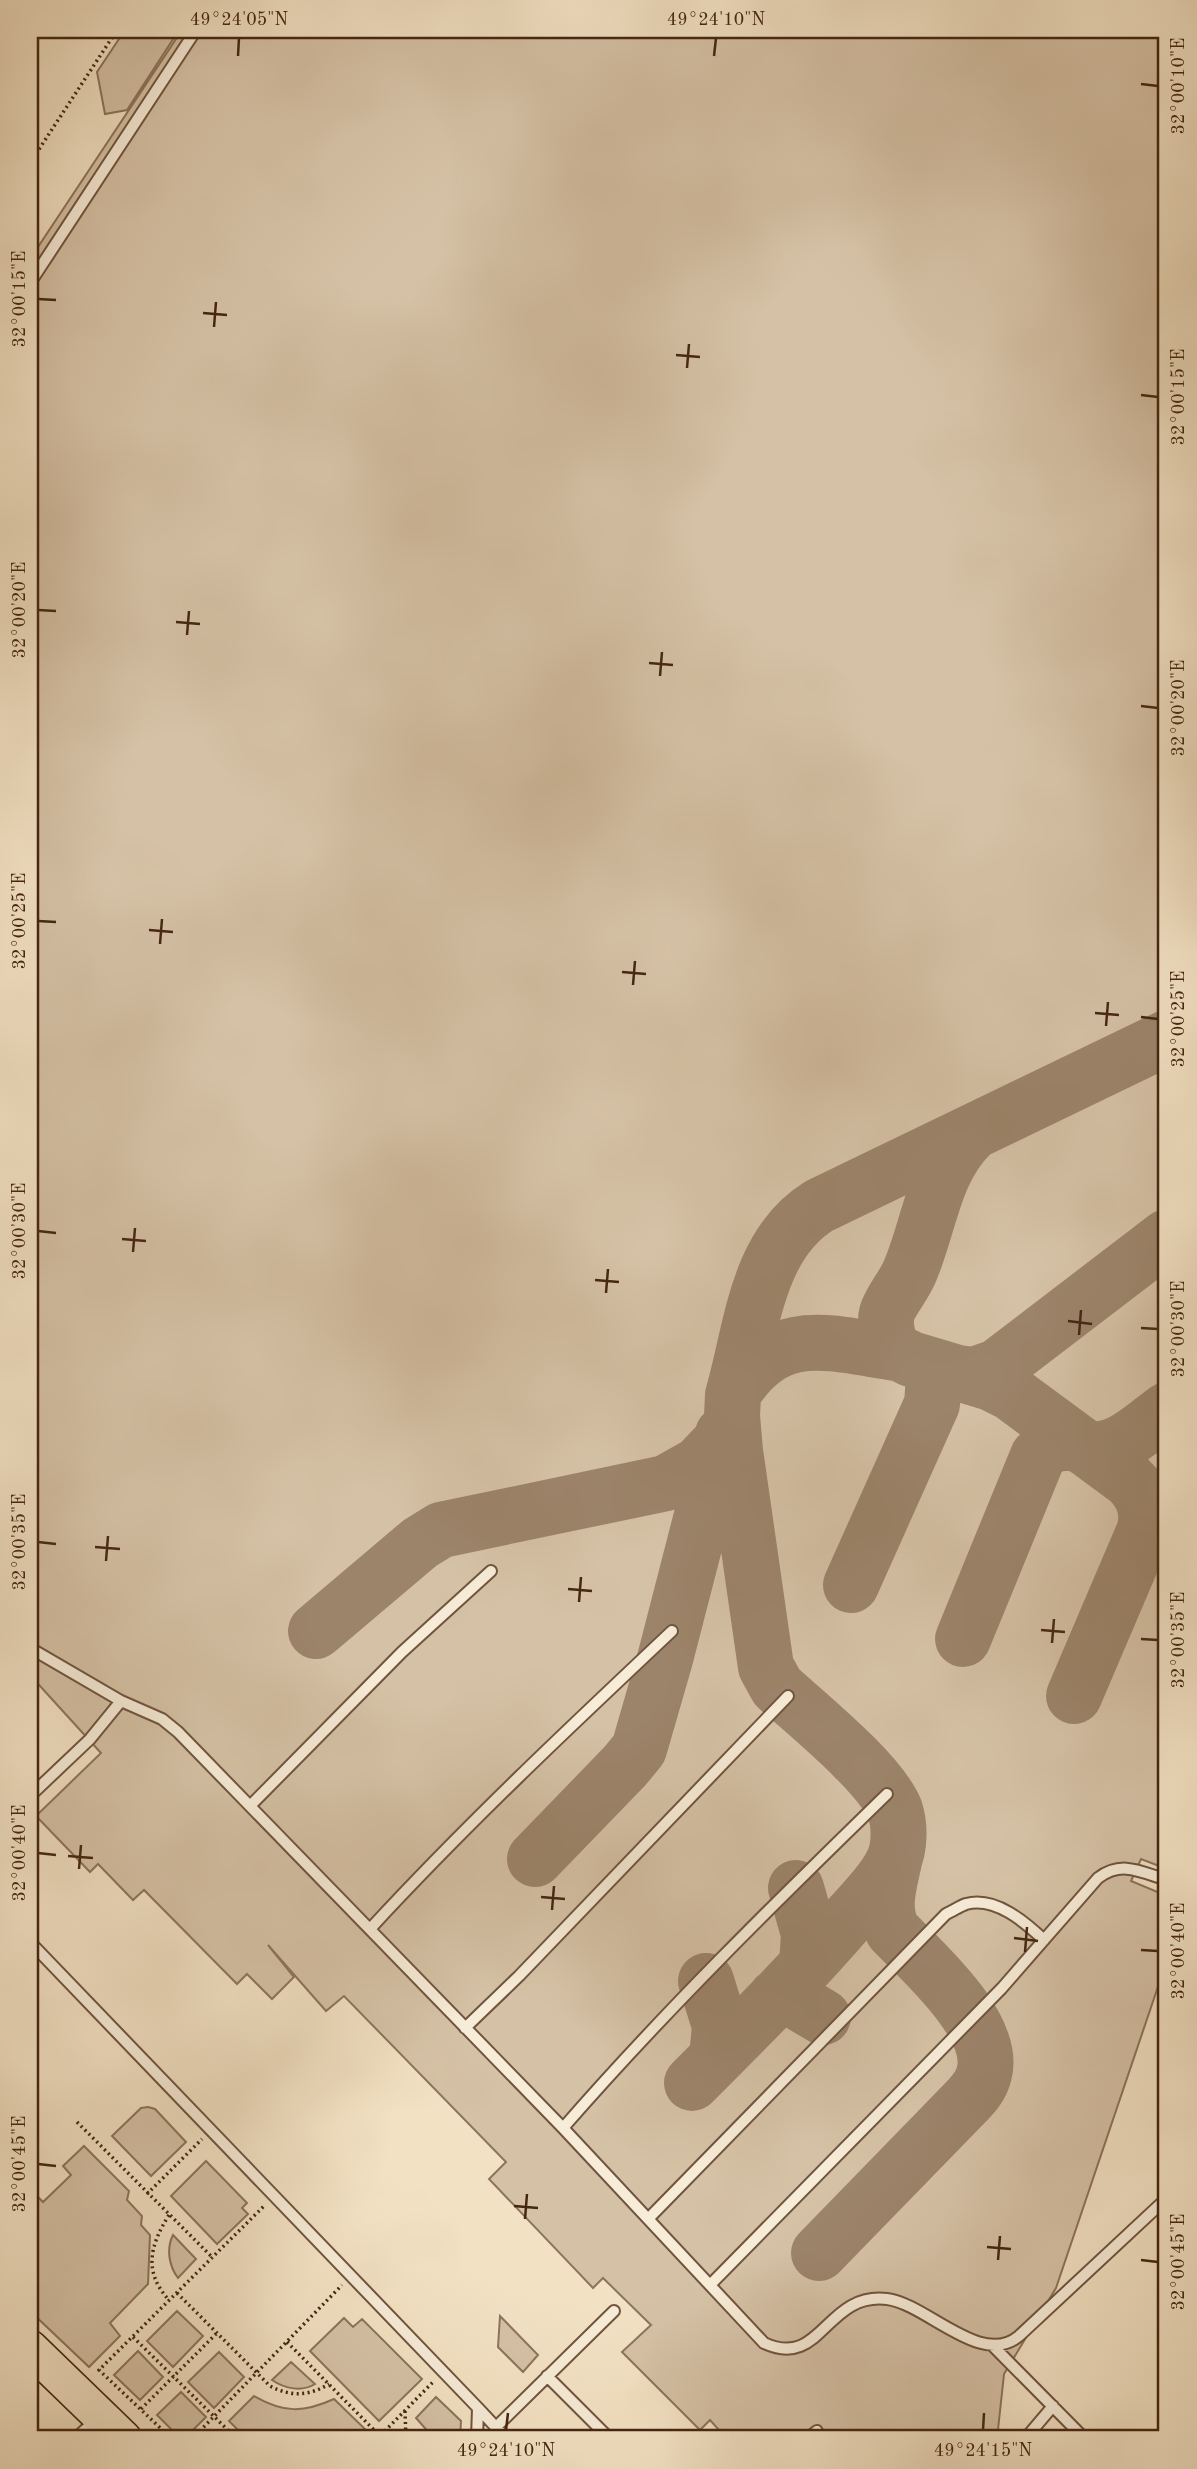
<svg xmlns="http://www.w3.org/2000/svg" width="1197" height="2469" font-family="'Old Standard TT',serif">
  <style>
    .green { fill: #d5c1a5; stroke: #8d745b; stroke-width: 2 }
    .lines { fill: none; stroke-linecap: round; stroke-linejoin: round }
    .taxiway { stroke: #9c846a; stroke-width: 56 }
    .service-casing { stroke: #70553e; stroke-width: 14 }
    .primary-casing { stroke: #452611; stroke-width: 38 }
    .path { stroke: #452611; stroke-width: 3.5; stroke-dasharray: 2 3.5; stroke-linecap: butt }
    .service { stroke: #f7ecd8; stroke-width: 10 }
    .primary { stroke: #f2e1c3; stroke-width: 35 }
    .ticks { fill: none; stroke: #452611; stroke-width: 2.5 }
    .neatline { fill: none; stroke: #452611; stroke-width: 2.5 }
    .ticks-label { font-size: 18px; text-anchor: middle; fill: #452611 }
  </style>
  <rect width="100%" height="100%" fill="#f2e1c3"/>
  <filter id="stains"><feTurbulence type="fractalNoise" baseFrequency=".00286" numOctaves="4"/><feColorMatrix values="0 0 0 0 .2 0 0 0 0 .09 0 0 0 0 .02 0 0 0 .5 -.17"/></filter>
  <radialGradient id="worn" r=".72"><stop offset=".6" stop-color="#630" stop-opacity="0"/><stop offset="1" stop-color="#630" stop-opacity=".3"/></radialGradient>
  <path class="green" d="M 125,30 L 179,30 L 127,110 L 105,114 L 97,72 Z
    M 182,30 L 1167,30 L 1167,1869 L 1141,1859 L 1131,1881 L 1167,1896 L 1167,1960 L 1056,2288 L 1004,2374 L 997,2439 L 727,2439 L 710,2420 L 700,2430 L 622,2352 L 651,2325 L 603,2278 L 593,2288 L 489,2179 L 506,2162 L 344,1996 L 326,2011 L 268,1945 L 294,1977 L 272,1999 L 247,1974 L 237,1984 L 144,1890 L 133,1900 L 98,1864 L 90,1872 L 36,1816 L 101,1753 L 30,1675 L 30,259 Z
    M 148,2107 L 155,2109 L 186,2142 L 151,2176 L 112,2136 L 141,2108 Z
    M 84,2146 L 129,2191 L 127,2200 L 142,2216 L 141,2225 L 150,2235 L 148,2284 L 110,2323 L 120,2336 L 89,2367 L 30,2311 L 30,2197 L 34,2193 L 43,2202 L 71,2175 L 63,2166 Z
    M 206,2161 L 247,2203 L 242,2208 L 248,2214 L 217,2244 L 171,2196 Z
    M 173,2235 L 196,2259 L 178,2278 C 169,2266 166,2249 173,2235 Z
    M 177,2311 L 203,2336 L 173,2367 L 147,2341 Z
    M 500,2316 L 538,2355 L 523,2372 L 498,2347 Z
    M 344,2318 L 353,2327 L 362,2319 L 422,2379 L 379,2421 L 310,2351 Z
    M 138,2351 L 163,2377 L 140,2400 L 114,2375 Z
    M 219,2352 L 244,2377 L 214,2408 L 188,2382 Z
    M 291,2362 L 315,2384 C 302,2392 285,2389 272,2380 Z
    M 181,2392 L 206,2417 L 184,2439 L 181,2439 L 157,2415 Z
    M 254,2396 C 284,2413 303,2413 334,2399 L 368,2432 L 361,2439 L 247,2439 L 229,2421 Z
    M 436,2397 L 461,2421 L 460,2439 L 432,2439 L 432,2436 L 416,2418 Z"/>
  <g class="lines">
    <path class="taxiway" d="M 958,1373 L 911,1359 L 893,1350 C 888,1340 884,1325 887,1313 C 890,1302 905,1284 910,1271 C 930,1224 933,1171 971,1134
      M 734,1392 C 778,1324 828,1343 896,1353
      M 1085,1448 C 1117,1456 1143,1427 1167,1410
      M 851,1585 L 932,1404 L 934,1377 L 926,1364
      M 316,1631 L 420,1543 L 441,1530 L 666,1483 L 698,1465 L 721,1441
      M 963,1639 L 1038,1456 C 1049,1443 1061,1442 1077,1443
      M 1074,1696 L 1144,1532 C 1150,1512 1144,1494 1129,1480 L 1011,1393 L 991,1383 L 958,1373 L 974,1375 L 997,1367 L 1167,1237
      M 535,1859 L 625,1766 L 639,1749 L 665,1659 L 723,1434
      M 796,1888 L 809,1934 L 807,1965
      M 706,1981 L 720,2026 L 717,2058
      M 776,1997 L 796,2001 L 823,2017
      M 692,2083 C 746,2029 800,1975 850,1917 C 865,1900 884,1882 893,1862 C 900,1848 900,1825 895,1810 C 881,1774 808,1715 777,1687 L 766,1667 L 735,1451 L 732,1416 L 733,1395 C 752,1330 756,1245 819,1206 L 1167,1038
      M 819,2253 L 963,2105 C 972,2096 981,2087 984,2074 C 997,2027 924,1963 893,1931 C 881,1908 889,1885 894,1861"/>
    <g class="service-casing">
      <path id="service" d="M 30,283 L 196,30
        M 30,1648 L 121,1701 L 162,1719 L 178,1732 L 563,2128 L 764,2343 C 822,2370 825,2292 887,2299 C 927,2304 981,2368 1019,2336 L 1167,2198
        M 30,1796 L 90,1739 L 121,1701
        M 250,1806 L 402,1652 L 491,1571
        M 370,1929 C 466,1825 569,1728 672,1631
        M 30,1942 L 478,2408 L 477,2439
        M 465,2028 L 519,1976 L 788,1696
        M 563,2128 C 665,2011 776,1902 887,1794
        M 649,2218 L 946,1914 C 953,1911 960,1906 966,1904 C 995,1896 1025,1922 1044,1940
        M 711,2284 L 1002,1988 L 1098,1878 C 1122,1860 1141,1872 1167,1880
        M 994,2347 L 1081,2435
        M 547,2376 L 610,2439
        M 478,2408 L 507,2439
        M 496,2427 L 614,2311
        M 75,2439 L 96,2420
        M 807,2439 L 817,2431
        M 1025,2439 L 1053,2406"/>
    </g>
    <g class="primary-casing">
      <path id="primary" d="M 30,2348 L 124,2439"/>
    </g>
    <path class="path" d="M 30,163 L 117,30
      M 77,2122 L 212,2257
      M 147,2194 L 202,2139
      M 169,2215 C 150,2245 143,2272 169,2300
      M 177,2293 L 270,2386 C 291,2397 309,2396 329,2384
      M 133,2337 L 237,2439
      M 287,2342 L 380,2436
      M 141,2409 L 217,2333
      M 405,2411 L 406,2439
      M 172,2439 L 99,2370 L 264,2206
      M 192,2439 L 342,2285
      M 377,2439 L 434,2381"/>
    <use href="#service" class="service"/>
    <use href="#primary" class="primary"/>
  </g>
  <path class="ticks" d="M 238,56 L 239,38M 714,56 L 716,38M 1141,84 L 1158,86M 38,299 L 56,300M 203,313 L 227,315M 214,327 L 216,302M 676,355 L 700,357M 687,368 L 689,344M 1141,395 L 1158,397M 38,610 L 56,611M 176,622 L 200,624M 187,635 L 189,611M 649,663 L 673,665M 660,676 L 662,652M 1141,706 L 1158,708M 38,921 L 56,922M 149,930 L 173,932M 160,944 L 162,919M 622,972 L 646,974M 633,985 L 635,961M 1095,1013 L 1119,1015M 1141,1017 L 1158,1019M 1106,1026 L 1108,1002M 38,1231 L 56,1233M 122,1239 L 146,1241M 133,1252 L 135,1228M 595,1280 L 619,1282M 606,1293 L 608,1269M 1068,1321 L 1092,1324M 1141,1328 L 1158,1329M 1079,1335 L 1081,1310M 38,1542 L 56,1544M 95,1547 L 120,1549M 106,1561 L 108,1536M 568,1589 L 592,1591M 579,1602 L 581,1577M 1041,1630 L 1065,1632M 1141,1639 L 1158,1640M 1052,1643 L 1054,1619M 38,1853 L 56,1855M 68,1856 L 93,1858M 79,1869 L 81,1845M 541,1897 L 565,1899M 552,1910 L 554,1886M 1014,1938 L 1038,1941M 1141,1950 L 1158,1951M 1025,1952 L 1027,1927M 38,2164 L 56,2166M 514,2206 L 538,2208M 525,2219 L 527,2194M 987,2247 L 1011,2249M 998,2260 L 1000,2236M 1141,2260 L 1158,2262M 506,2430 L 508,2413M 983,2430 L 984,2413"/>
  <rect width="1197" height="2469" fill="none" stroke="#f2e1c3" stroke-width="77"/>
  <rect x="38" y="38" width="1120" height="2392" class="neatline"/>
  <g class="ticks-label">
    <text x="239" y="25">49°24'05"N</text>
    <text x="716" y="25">49°24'10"N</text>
    <text transform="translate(1178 86) rotate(-90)" y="6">32°00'10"E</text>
    <text transform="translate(19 299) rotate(-90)" y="6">32°00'15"E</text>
    <text transform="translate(1178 397) rotate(-90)" y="6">32°00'15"E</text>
    <text transform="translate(19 610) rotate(-90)" y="6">32°00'20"E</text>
    <text transform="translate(1178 708) rotate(-90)" y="6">32°00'20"E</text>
    <text transform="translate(19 921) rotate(-90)" y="6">32°00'25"E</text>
    <text transform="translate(1178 1019) rotate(-90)" y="6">32°00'25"E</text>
    <text transform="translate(19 1231) rotate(-90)" y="6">32°00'30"E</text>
    <text transform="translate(1178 1329) rotate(-90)" y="6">32°00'30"E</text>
    <text transform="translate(19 1542) rotate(-90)" y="6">32°00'35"E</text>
    <text transform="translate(1178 1640) rotate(-90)" y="6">32°00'35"E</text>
    <text transform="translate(19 1853) rotate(-90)" y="6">32°00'40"E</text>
    <text transform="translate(1178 1951) rotate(-90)" y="6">32°00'40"E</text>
    <text transform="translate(19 2164) rotate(-90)" y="6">32°00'45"E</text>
    <text transform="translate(1178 2262) rotate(-90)" y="6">32°00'45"E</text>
    <text x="506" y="2456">49°24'10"N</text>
    <text x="983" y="2456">49°24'15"N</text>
  </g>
  <rect width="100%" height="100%" filter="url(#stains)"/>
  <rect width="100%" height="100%" fill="url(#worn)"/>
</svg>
